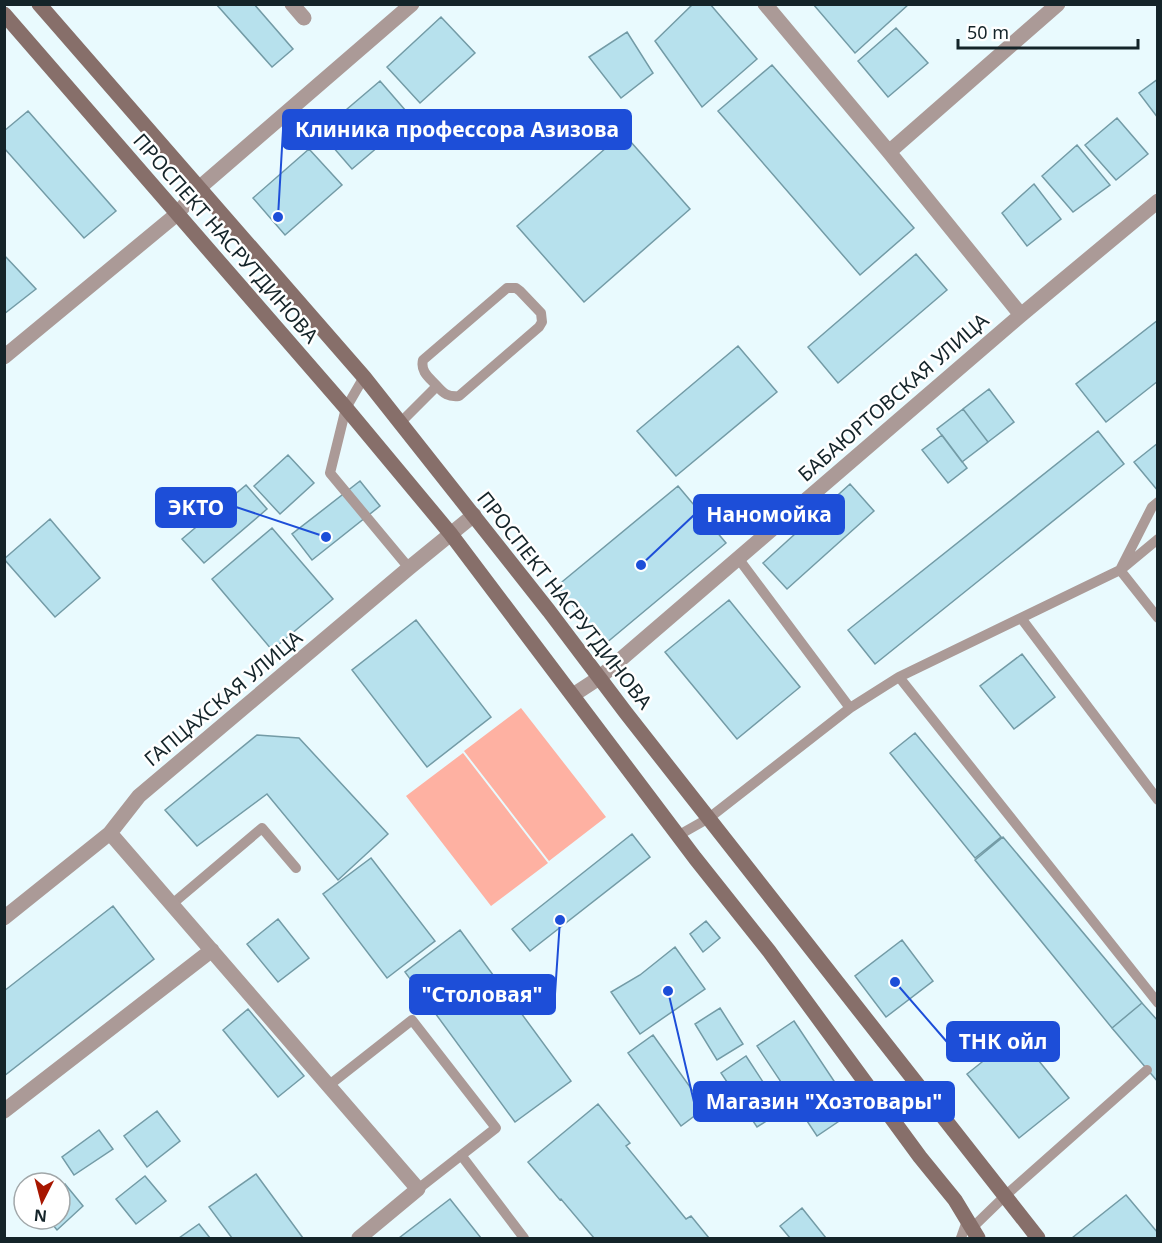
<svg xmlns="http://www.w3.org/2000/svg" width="1162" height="1243" font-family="'Noto Sans',sans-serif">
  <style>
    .grass { fill: #feb1a2 }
    .building { fill: #b7e1ed; stroke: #739ba6; stroke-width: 1.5 }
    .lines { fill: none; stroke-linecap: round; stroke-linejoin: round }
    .service { stroke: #ab9a97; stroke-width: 10 }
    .minor { stroke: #ab9a97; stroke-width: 15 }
    .secondary { stroke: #876f6a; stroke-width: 15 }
    .labels { text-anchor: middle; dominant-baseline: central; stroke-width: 5; stroke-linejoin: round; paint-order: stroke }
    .street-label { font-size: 20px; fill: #142429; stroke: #fff }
    .leader { fill: none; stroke: #1d4ed8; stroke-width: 2 }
    .callout-dot { fill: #1d4ed8; stroke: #fff; stroke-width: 2 }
    .callout { fill: #1d4ed8; stroke: #1d4ed8; stroke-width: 2 }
    .callout-label { font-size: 21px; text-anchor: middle; font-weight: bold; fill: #fff }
  </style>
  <rect width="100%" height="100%" fill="#e9fafe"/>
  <path class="grass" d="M 521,708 L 606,817 L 549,861 L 464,751 Z
    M 463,753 L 548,863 L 491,906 L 406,796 Z"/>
  <path class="building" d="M 216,4 L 254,4 L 293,49 L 272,67 Z
    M 693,4 L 710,4 L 757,59 L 702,107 L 655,41 Z
    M 813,4 L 909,4 L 855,53 Z
    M 441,17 L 475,53 L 420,103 L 387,67 Z
    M 896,28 L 928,63 L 888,97 L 858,61 Z
    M 627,32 L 653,73 L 621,98 L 589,57 Z
    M 772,65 L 914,228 L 860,275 L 718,111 Z
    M 1158,79 L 1158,118 L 1139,93 Z
    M 380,81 L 412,118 L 352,169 L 320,132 Z
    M 28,111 L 116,211 L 84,238 L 4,148 L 4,131 Z
    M 1117,118 L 1148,154 L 1116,180 L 1085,145 Z
    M 623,133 L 690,209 L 584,302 L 517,226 Z
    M 1077,145 L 1110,185 L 1073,212 L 1042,176 Z
    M 309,149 L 342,185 L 285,235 L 253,198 Z
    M 1034,184 L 1061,219 L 1027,246 L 1002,213 Z
    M 916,254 L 947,290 L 838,383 L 808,347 Z
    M 4,255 L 36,289 L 4,314 Z
    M 1158,320 L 1158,381 L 1106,422 L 1076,384 Z
    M 738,346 L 777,392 L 676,476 L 637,431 Z
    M 989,389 L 1014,422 L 988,442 L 963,409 Z
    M 963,409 L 988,442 L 962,462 L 937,429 Z
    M 1098,431 L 1124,464 L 875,664 L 848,630 Z
    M 942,435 L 967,468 L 948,483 L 922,450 Z
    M 1158,443 L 1158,491 L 1134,462 Z
    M 288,455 L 314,483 L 280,514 L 254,486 Z
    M 360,481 L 380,506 L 312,560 L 292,534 Z
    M 850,484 L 874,511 L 787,589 L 763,563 Z
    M 246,485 L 267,509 L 204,563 L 182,539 Z
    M 678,486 L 726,543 L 605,644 L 557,586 Z
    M 50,519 L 100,578 L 55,617 L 4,559 Z
    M 272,528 L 333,599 L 272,650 L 212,579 Z
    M 729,600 L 800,687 L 737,739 L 665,652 Z
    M 416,620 L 491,717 L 427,767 L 352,670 Z
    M 1022,654 L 1055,697 L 1014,729 L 980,686 Z
    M 915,733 L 1001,837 L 975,858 L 890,753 Z
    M 257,735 L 299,738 L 388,834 L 338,880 L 267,794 L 197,846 L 165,810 Z
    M 632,834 L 650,857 L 530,951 L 512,929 Z
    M 1003,837 L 1142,1003 L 1112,1028 L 975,860 Z
    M 371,858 L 435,941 L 387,978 L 323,894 Z
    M 113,906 L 154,959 L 4,1076 L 4,991 Z
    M 278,919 L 309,958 L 278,982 L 247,944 Z
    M 706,921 L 720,938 L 703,952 L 690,934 Z
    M 460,930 L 571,1081 L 515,1122 L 405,972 Z
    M 902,940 L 933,981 L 886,1017 L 855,976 Z
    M 675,947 L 705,989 L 640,1034 L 611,992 L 640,975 Z
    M 1142,1003 L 1158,1021 L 1158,1082 L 1112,1028 Z
    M 720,1008 L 743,1044 L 717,1060 L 695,1024 Z
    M 248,1009 L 304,1076 L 278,1097 L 223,1030 Z
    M 794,1021 L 854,1111 L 817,1136 L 757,1046 Z
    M 1017,1034 L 1069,1098 L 1019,1138 L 967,1074 Z
    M 653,1035 L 705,1108 L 681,1126 L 628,1053 Z
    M 746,1056 L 782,1111 L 757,1127 L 721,1073 Z
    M 598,1104 L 630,1143 L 626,1146 L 686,1219 L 691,1216 L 709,1238 L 594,1238 L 561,1199 L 560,1200 L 528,1162 Z
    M 157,1111 L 180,1141 L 147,1167 L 124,1136 Z
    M 99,1130 L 113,1149 L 74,1175 L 62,1157 Z
    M 256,1174 L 303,1238 L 232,1238 L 209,1207 Z
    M 145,1176 L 166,1201 L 136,1224 L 116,1199 Z
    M 65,1184 L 83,1206 L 57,1230 L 48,1219 L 60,1219 L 60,1188 Z
    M 1126,1195 L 1158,1233 L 1158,1238 L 1072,1238 Z
    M 450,1199 L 481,1238 L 399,1238 Z
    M 802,1208 L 826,1238 L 790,1238 L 780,1226 Z
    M 199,1224 L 210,1238 L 179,1238 Z"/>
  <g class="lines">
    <path class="service" d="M 364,377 L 346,408 L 330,473 L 409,568
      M 400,423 L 437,386 C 444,394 448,397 459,396 L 539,327 L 542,322 L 541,313 L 520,291 L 516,288 L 507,288 L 423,360 C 420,372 430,378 437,386
      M 738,558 L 850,708
      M 1123,568 L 1158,539
      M 1120,570 L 1152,507 L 1158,502
      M 1021,618 L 1158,800
      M 899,677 L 1158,1003
      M 679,835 L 709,818 L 850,708 L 899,677 L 1120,570 L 1158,618
      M 171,905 L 262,828 L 296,868
      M 328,1086 L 412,1020 L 496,1128 L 418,1189
      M 461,1155 L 524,1238
      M 972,1228 L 1006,1195 L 1147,1070
      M 961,1238 L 967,1221"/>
    <path class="minor" d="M 292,4 L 304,18
      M 765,4 L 889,152 L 1021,315
      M 889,152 L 1058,4
      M 4,357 L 177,214 L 199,188 L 412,4
      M 573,695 L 599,678 L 1021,315 L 1158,201
      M 110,833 L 418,1189 L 359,1238
      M 4,918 L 110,833 L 139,796 L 409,568 L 474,515
      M 4,1111 L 212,950"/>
    <path class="secondary" d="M 39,4 L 364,377 L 549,611 L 626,713 L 1038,1238
      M 4,14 L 346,408 L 450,533 L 695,858 L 769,951 L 920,1157 L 955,1200 L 978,1238"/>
  </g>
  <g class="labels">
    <g class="street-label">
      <text transform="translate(226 238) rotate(49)">ПРОСПЕКТ НАСРУТДИНОВА</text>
      <text transform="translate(893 397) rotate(-41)">БАБАЮРТОВСКАЯ УЛИЦА</text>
      <text transform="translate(565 600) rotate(52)">ПРОСПЕКТ НАСРУТДИНОВА</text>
      <text transform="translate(223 698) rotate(-40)">ГАПЦАХСКАЯ УЛИЦА</text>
    </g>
  </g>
  <path class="leader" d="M278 217L283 130M326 537L236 507M641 565L694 515M560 920L555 994M895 982L947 1042M668 991L694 1102"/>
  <g class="callout-dot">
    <circle cx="278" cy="217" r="6"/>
    <circle cx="326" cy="537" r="6"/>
    <circle cx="641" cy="565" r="6"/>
    <circle cx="560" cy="920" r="6"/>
    <circle cx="895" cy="982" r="6"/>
    <circle cx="668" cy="991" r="6"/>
  </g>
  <g class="callout">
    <rect x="283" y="110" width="348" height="39" rx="6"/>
    <rect x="156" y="488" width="80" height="39" rx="6"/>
    <rect x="694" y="495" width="150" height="39" rx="6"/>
    <rect x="410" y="975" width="145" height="39" rx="6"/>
    <rect x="947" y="1022" width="112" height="39" rx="6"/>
    <rect x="694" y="1082" width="260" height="39" rx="6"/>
  </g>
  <g class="callout-label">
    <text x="457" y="137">Клиника профессора Азизова</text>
    <text x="196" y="515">ЭКТО</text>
    <text x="769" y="522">Наномойка</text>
    <text x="482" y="1002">"Столовая"</text>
    <text x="1003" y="1049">ТНК ойл</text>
    <text x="824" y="1109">Магазин "Хозтовары"</text>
  </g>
  <rect width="1162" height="1243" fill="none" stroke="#142429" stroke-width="12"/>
  <g transform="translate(42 1201) rotate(186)"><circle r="28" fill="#ffffff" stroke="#a1a7a9" stroke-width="1.5"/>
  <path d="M0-4.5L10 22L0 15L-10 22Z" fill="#a71600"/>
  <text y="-9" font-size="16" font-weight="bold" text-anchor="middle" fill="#142429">N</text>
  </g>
  <path d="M958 39v9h180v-9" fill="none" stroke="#142429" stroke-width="3"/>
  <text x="967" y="39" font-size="18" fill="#142429" stroke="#ffffff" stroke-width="4.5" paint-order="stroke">50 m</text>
</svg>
